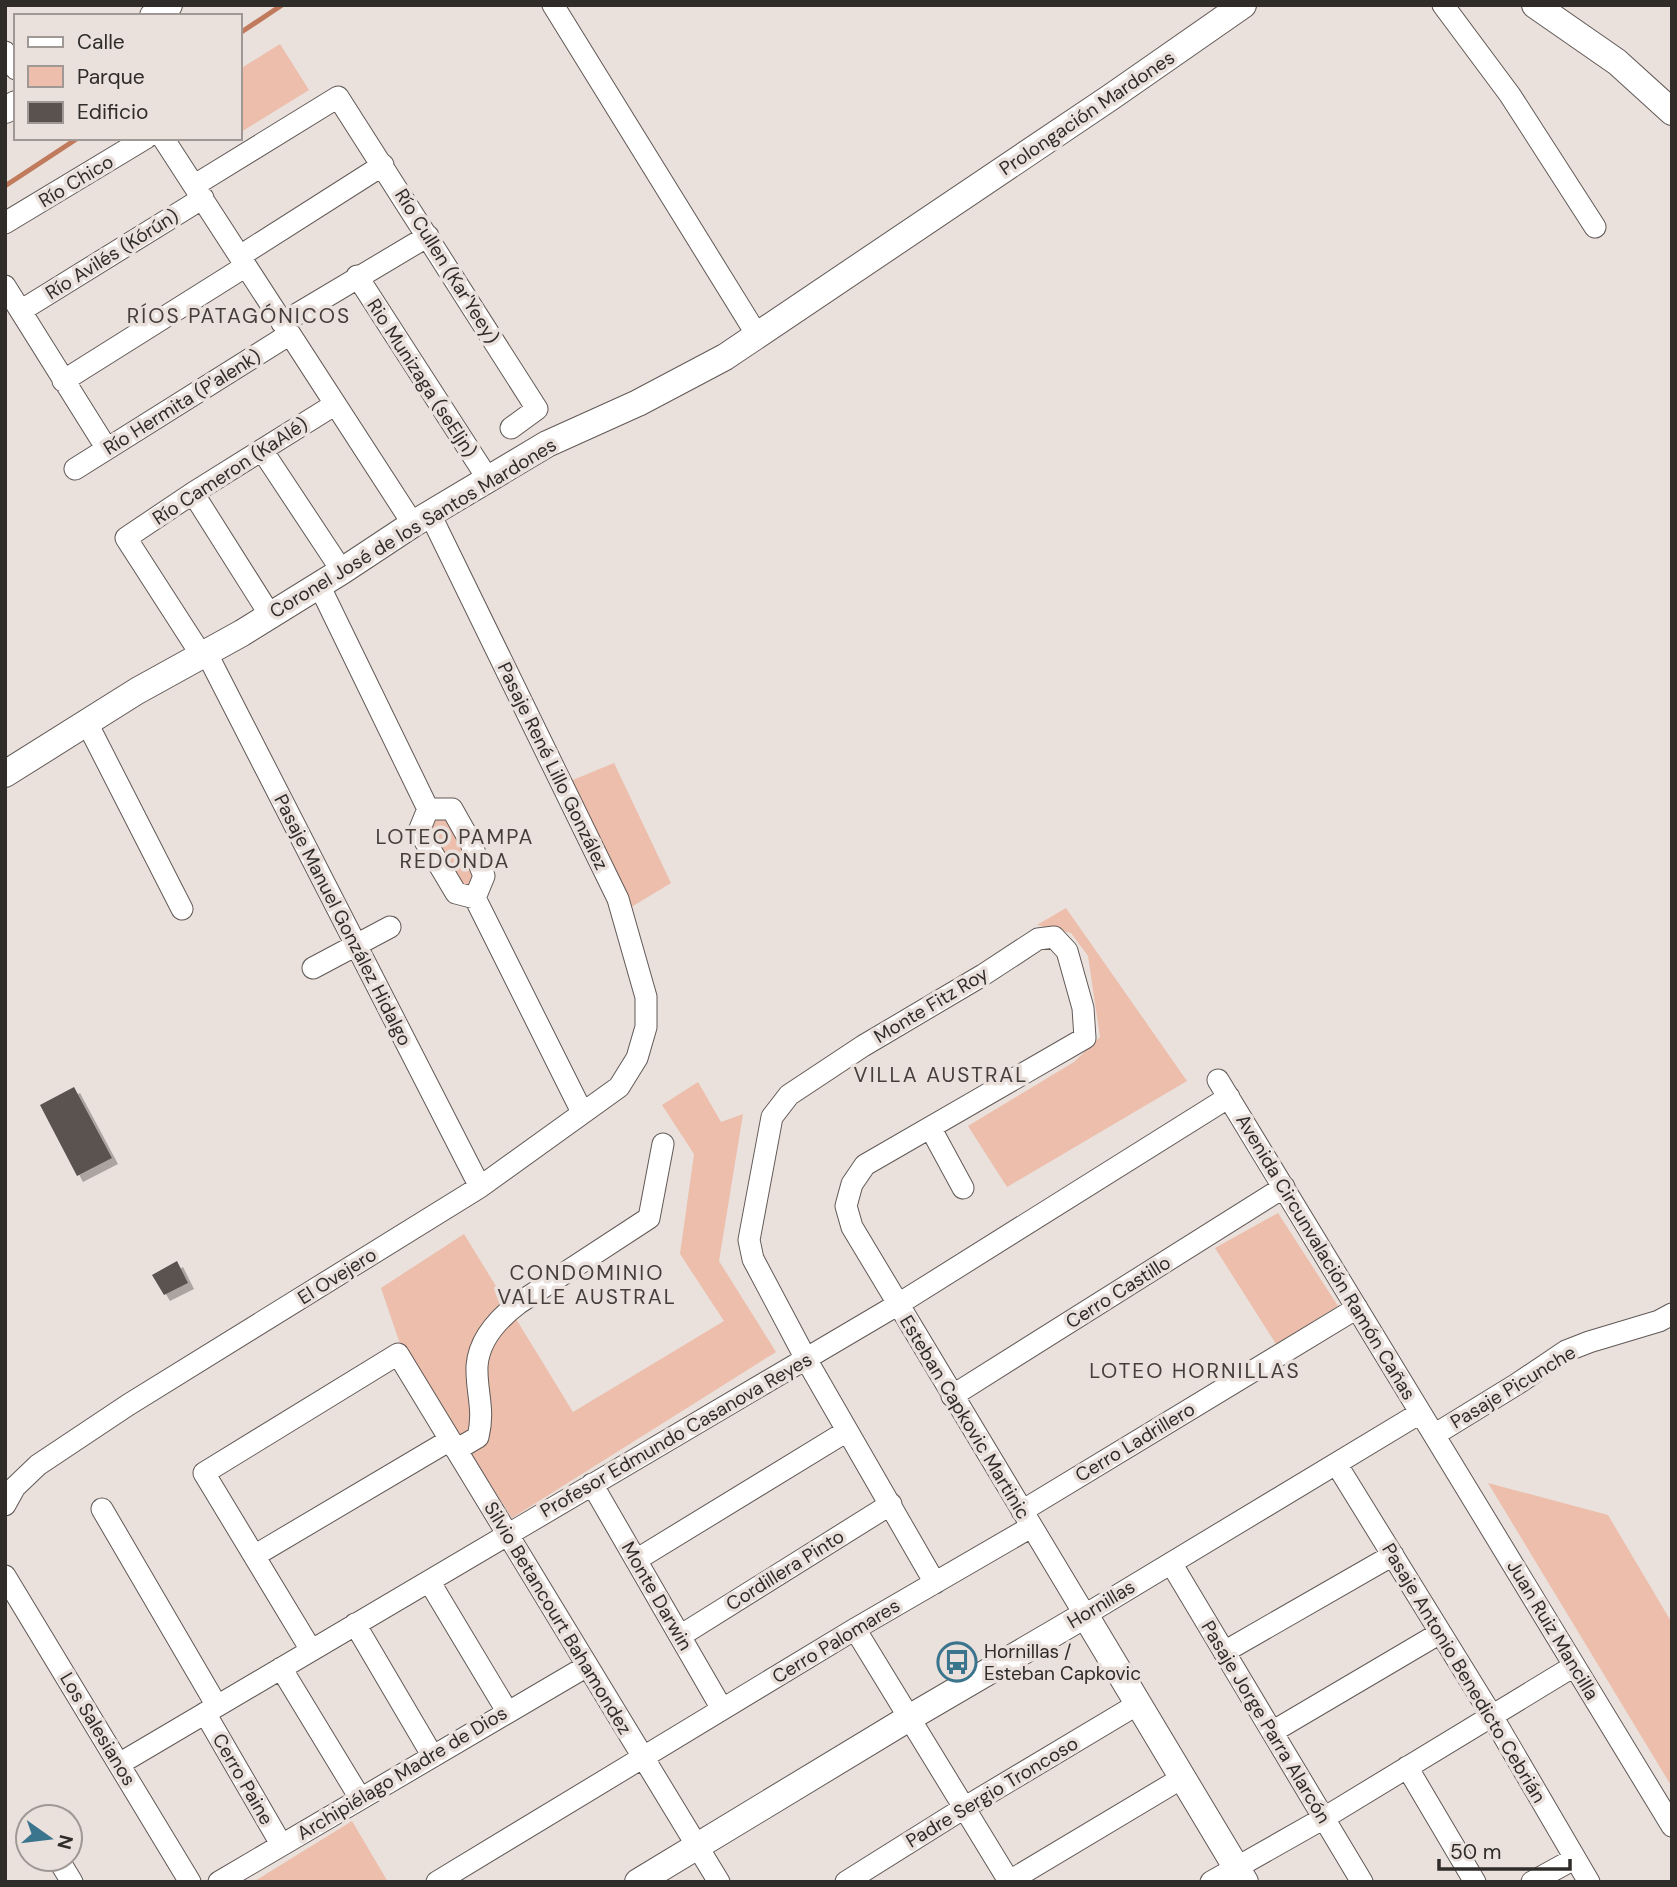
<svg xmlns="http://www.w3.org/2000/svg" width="1677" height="1887" font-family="'DM Sans',sans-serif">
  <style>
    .green { fill: #ecbeab }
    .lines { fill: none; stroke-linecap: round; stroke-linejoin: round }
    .stream { stroke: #c07a5c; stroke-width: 5 }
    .building { fill: #5a524f; filter: url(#shadow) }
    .minor-casing { stroke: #615956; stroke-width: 23 }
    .tertiary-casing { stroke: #615956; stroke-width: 28 }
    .minor { stroke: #fff; stroke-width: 21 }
    .tertiary { stroke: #fff; stroke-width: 26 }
    .labels { text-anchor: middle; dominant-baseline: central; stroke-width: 7; stroke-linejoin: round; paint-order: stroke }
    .street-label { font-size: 19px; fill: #2f2c2a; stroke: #eae0dc }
    .poi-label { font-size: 19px; fill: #2f2c2a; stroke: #eae0dc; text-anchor: start }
    .neighbourhood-label { font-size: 21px; letter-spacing: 2px; fill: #463e3b; stroke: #eae0dc }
  </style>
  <defs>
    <filter id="shadow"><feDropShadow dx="6" dy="6" stdDeviation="0" flood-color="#0004"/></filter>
  </defs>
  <rect width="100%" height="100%" fill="#eae0dc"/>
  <path class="green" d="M 280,44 L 309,90 L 241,132 L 240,69 Z
    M 614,763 L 671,883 L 628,909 L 563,784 Z
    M 438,814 L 450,818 L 479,871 L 470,887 L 456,886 L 428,824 Z
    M 1066,908 L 1187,1081 L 1007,1187 L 968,1126 L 1074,1062 L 1100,1037 L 1088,956 L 1071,933 L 1037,925 Z
    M 698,1082 L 721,1122 L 743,1114 L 719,1261 L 776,1352 L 512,1518 L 399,1341 L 381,1288 L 464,1234 L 573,1412 L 724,1321 L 680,1254 L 694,1154 L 662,1105 Z
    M 1278,1213 L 1338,1306 L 1276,1344 L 1215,1248 Z
    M 1488,1483 L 1608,1515 L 1672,1623 L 1672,1787 Z
    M 352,1821 L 388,1882 L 253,1882 Z"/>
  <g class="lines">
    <path class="stream" d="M 240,33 L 282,5
      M 5,186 L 78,138"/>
  </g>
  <path class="building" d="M 74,1087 L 112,1158 L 77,1176 L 40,1105 Z
    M 177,1261 L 188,1283 L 164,1295 L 152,1275 Z"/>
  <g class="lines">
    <g class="minor-casing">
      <path id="minor" d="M 553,5 L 757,335
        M 1443,5 L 1510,95 L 1595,227
        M 5,52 L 16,69
        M 163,138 L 413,524
        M 195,185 L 338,97 L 537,409 L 511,428
        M 5,223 L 146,138
        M 240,256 L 383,165
        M 357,276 L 488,479
        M 5,286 L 107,449
        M 22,310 L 203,198
        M 282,323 L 428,236
        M 63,381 L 246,266
        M 262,450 L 342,571
        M 75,469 L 290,334
        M 193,493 L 270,615
        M 319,585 L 428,809
        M 207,654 L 480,1187
        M 202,656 L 126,538 L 193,493 L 334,405
        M 86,721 L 182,909
        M 475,898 L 456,893 L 419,831 L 428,809 L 452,809 L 470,841 L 484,876 L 475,898 L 582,1112
        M 313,968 L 390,927
        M 1218,1080 L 1672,1826
        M 931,1129 L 963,1188
        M 952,1396 L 1284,1187
        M 1434,1435 L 1517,1384 L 1566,1351 L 1589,1342 L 1659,1321 L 1672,1314
        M 456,1450 L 478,1437 C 485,1409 476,1392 477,1366 C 479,1338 499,1318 519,1303 L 649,1218 L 663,1144
        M 1337,1465 L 1492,1716 L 1589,1882
        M 592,1484 L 722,1709
        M 5,1505 L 15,1487 L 38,1465 L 128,1405 L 480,1187 L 619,1087 L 637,1058 L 646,1027 L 646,997 L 618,899 L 430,514
        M 102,1509 L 217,1706
        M 1022,1511 L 1357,1308
        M 254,1556 L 450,1440
        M 636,1560 L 847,1431
        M 1171,1563 L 1362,1882
        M 5,1576 L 190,1882
        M 429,1581 L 507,1711
        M 935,1583 L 806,1359 L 753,1259 L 749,1240 L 772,1117 L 789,1095 L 863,1046 L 983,975 L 1038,939 L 1054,937 L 1067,951 L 1083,1008 L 1085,1038 L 865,1165 L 852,1184 L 846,1206 L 852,1227 L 1085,1615 L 1420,1413
        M 355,1624 L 432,1755
        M 855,1629 L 1009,1881
        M 680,1636 L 891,1504
        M 311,1650 L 204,1473 L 398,1354 L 719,1882
        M 1224,1652 L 1393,1555
        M 281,1668 L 360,1798
        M 205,1713 L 281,1844
        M 1272,1732 L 1440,1633
        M 119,1764 L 897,1305 L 1229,1097
        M 1407,1767 L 1475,1882
        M 58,1859 L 72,1882
        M 219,1882 L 587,1666
        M 437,1882 L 855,1629 L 1031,1527
        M 846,1882 L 964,1808 L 1138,1704
        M 1008,1882 L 1182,1778
        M 1211,1882 L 1324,1818 L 1574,1666
        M 1532,1882 L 1574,1859"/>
    </g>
    <g class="tertiary-casing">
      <path id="tertiary" d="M 1535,5 L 1617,62 L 1672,112
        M 153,16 L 169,5
        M 5,110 L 16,104
        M 5,774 L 137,691 L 242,633 L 342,571 L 413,524 L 547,444 L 638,403 L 725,357 L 1111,97 L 1243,5
        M 638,1882 L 909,1718 L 1085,1615 L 1245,1882"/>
    </g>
    <use href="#minor" class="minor"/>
    <use href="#tertiary" class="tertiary"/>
  </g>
  <defs>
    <g id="bus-ring" transform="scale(2.0125)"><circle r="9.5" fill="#eae0dc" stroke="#3a748d" stroke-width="1.5"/><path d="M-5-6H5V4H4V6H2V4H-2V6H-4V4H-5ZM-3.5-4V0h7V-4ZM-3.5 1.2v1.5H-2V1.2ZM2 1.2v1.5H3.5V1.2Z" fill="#3a748d"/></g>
  </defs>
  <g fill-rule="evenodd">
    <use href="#bus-ring" x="957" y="1662"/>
  </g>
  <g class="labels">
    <g class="street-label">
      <text transform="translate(1087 113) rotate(-34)">Prolongación Mardones</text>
      <text transform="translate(76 181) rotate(-31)">Río Chico</text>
      <text transform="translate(112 254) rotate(-32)">Río Avilés (Kórún)</text>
      <text transform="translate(447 266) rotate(58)">Río Cullen (Kar'Yeey)</text>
      <text transform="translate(422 378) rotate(57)">Rio Munizaga (seEljn)</text>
      <text transform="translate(182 402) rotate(-32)">Río Hermita (P'alenk)</text>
      <text transform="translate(230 471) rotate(-33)">Río Cameron (KaAlé)</text>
      <text transform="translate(413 528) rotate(-31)">Coronel José de los Santos Mardones</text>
      <text transform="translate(553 766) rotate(64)">Pasaje René Lillo González</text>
      <text transform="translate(343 920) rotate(63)">Pasaje Manuel González Hidalgo</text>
      <text transform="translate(931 1005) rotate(-31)">Monte Fitz Roy</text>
      <text transform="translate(1326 1257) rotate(59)">Avenida Circunvalación Ramón Cañas</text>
      <text transform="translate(337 1276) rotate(-32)">El Ovejero</text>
      <text transform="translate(1118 1292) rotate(-32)">Cerro Castillo</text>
      <text transform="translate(1513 1387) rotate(-31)">Pasaje Picunche</text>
      <text transform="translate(965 1417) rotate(59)">Esteban Capkovic Martinic</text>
      <text transform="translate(676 1435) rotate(-30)">Profesor Edmundo Casanova Reyes</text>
      <text transform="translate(1135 1442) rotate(-31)">Cerro Ladrillero</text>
      <text transform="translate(785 1570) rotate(-32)">Cordillera Pinto</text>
      <text transform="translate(657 1596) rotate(60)">Monte Darwin</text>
      <text transform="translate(1101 1604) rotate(-31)">Hornillas</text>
      <text transform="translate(558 1618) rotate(59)">Silvio Betancourt Bahamondez</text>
      <text transform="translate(1553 1630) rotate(59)">Juan Ruiz Mancilla</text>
      <text transform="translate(836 1641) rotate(-31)">Cerro Palomares</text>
      <text transform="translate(1464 1673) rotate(59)">Pasaje Antonio Benedicto Cebrián</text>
      <text transform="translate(1266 1722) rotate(59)">Pasaje Jorge Parra Alarcón</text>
      <text transform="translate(98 1729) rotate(59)">Los Salesianos</text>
      <text transform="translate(402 1773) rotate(-31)">Archipiélago Madre de Dios</text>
      <text transform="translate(243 1779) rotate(60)">Cerro Paine</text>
      <text transform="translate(992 1792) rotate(-31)">Padre Sergio Troncoso</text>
    </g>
    <g class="poi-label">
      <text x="984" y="1651">Hornillas /<tspan x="984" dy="22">Esteban Capkovic</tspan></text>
    </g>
    <g class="neighbourhood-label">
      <text x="239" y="316">RÍOS PATAGÓNICOS</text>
      <text x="455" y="837">LOTEO PAMPA<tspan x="455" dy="24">REDONDA</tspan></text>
      <text x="941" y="1075">VILLA AUSTRAL</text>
      <text x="587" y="1273">CONDOMINIO<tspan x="587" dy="24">VALLE AUSTRAL</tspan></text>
      <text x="1195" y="1371">LOTEO HORNILLAS</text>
    </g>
  </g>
  <rect width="1677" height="1887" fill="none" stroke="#2f2c2a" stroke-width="14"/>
  <rect x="14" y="14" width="228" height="126" fill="#eae0dc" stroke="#9f9895" stroke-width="2"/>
  <rect x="28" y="37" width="35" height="10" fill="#ffffff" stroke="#9f9895" stroke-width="2"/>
  <text x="77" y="49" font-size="21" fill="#2f2c2a">Calle</text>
  <rect x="28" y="66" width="35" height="21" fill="#ecbeab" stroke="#9f9895" stroke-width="2"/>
  <text x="77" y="84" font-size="21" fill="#2f2c2a">Parque</text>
  <rect x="28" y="102" width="35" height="21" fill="#5a524f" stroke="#9f9895" stroke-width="2"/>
  <text x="77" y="119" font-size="21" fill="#2f2c2a">Edificio</text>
  <g transform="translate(49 1838) rotate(104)"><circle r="33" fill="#eae0dc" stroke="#9f9895" stroke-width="2"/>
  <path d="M0-5L12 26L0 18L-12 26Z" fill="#3a748d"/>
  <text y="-10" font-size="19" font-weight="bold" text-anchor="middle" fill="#2f2c2a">N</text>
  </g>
  <path d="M1439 1859v10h131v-10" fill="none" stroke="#2f2c2a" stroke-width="3.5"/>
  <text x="1450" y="1859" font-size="21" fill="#2f2c2a" stroke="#eae0dc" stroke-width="5" paint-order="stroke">50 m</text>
</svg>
